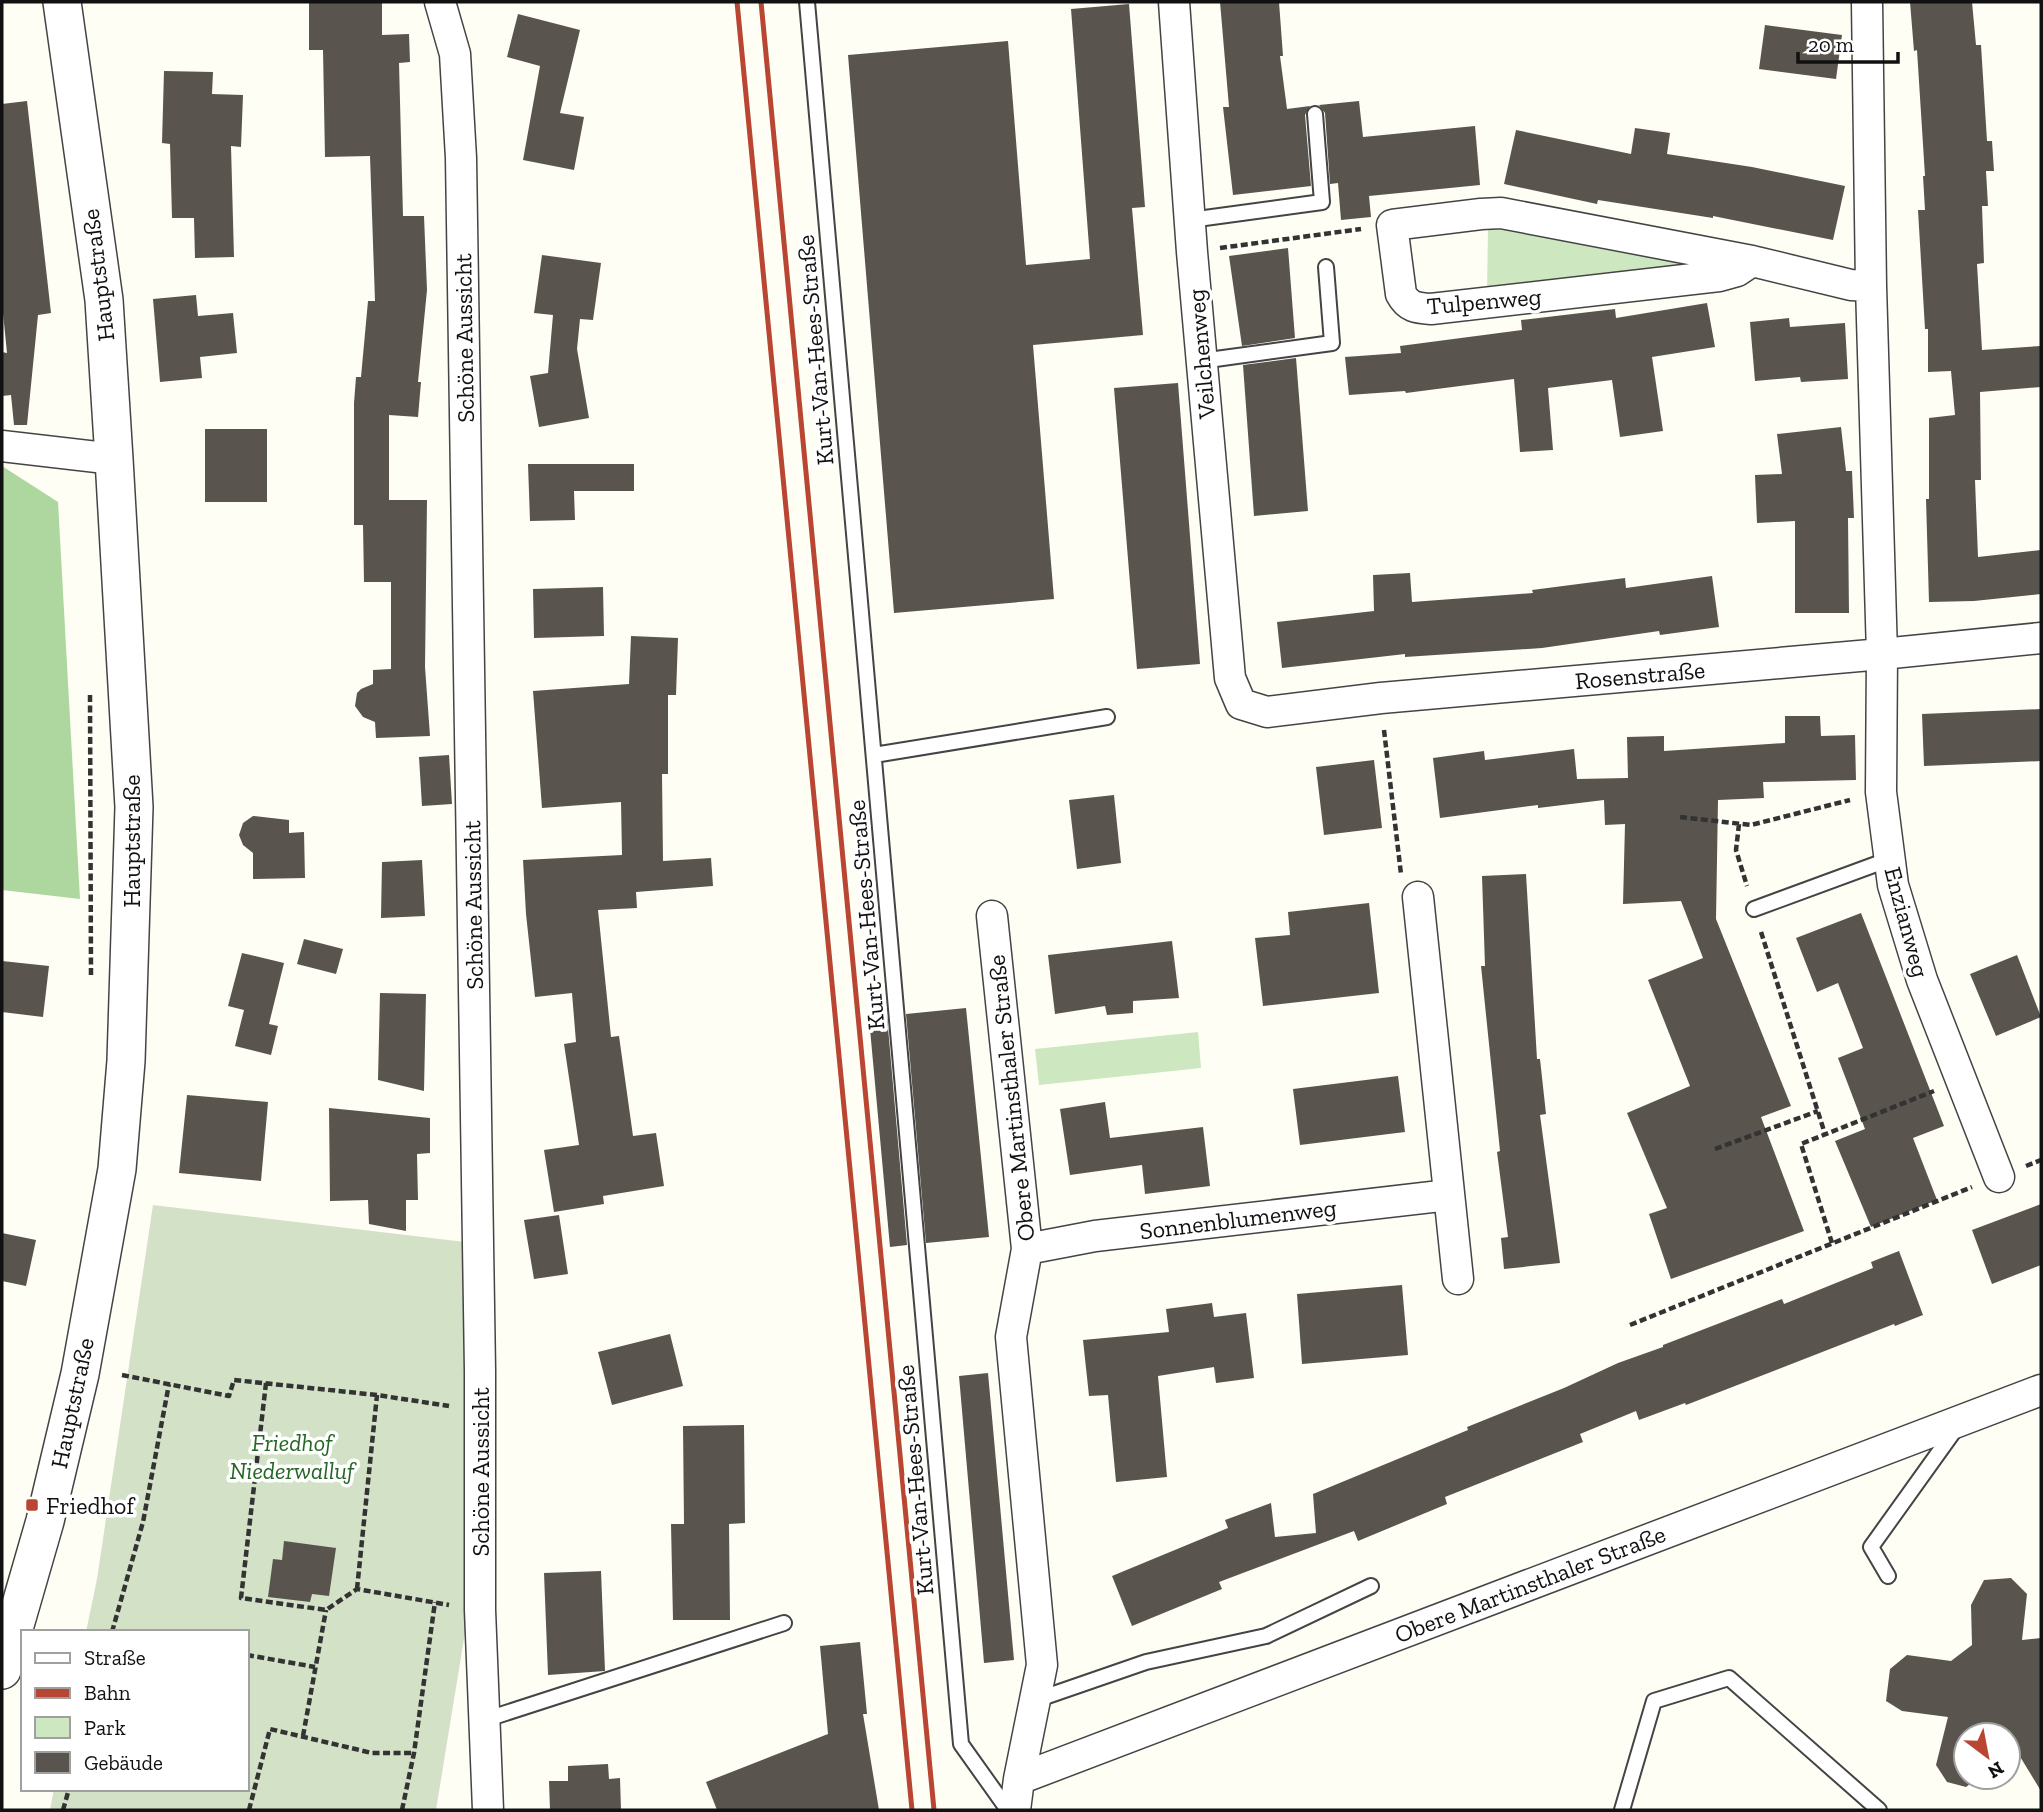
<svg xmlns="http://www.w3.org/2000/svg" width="2043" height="1812" font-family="'Zilla Slab',serif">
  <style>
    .green { fill: #cde8c0 }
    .forest { fill: #aed7a0 }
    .cemetery { fill: #d3e1c6 }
    .building { fill: #59544e }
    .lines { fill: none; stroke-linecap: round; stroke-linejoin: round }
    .service-casing { stroke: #444; stroke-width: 18 }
    .minor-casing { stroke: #444; stroke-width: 33 }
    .tertiary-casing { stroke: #444; stroke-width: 40 }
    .path { stroke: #333; stroke-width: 4.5; stroke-dasharray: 7 3.5; stroke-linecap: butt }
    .service { stroke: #fff; stroke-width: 14 }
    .minor { stroke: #fff; stroke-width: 30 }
    .tertiary { stroke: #fff; stroke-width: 37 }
    .rail { stroke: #b84632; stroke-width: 5 }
    .poi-dot { fill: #b84632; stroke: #fff; stroke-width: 2.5 }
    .labels { text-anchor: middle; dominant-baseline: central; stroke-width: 7; stroke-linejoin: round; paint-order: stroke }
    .street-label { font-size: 24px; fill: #111; stroke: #fff }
    .park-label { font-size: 24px; font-style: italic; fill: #256525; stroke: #fff }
    .poi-label { font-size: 24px; fill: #111; stroke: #fff; text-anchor: start }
  </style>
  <rect width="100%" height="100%" fill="#fefef5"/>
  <path class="green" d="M 1488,228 L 1718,266 L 1487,293 Z
    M 1198,1032 L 1201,1068 L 1039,1085 L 1035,1049 Z"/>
  <path class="forest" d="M 2,466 L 58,502 L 80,899 L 2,890 Z"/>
  <path class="cemetery" d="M 153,1205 L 465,1242 L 469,1608 L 436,1810 L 50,1810 L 54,1789 L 247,1789 L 247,1632 L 86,1632 L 97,1579 Z"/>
  <path class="building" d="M 309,2 L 382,2 L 382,35 L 409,34 L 410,62 L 399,63 L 403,216 L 424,216 L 427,290 L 418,382 L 421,382 L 418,417 L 389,415 L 389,500 L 427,500 L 425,667 L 430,736 L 376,738 L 375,722 L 363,717 L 355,706 L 357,693 L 361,689 L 373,684 L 373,670 L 391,669 L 391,582 L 364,582 L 363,525 L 354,525 L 354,403 L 356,377 L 361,377 L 368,301 L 375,301 L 370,156 L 325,157 L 323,50 L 309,50 Z
    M 1220,2 L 1279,2 L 1283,56 L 1280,56 L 1287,109 L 1310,106 L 1305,115 L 1311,186 L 1233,195 L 1223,107 L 1229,107 Z
    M 1910,2 L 1972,2 L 1976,45 L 1981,45 L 1987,141 L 1992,141 L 1994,171 L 1986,171 L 1988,206 L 1982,206 L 1984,263 L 1977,264 L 1982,350 L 2041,346 L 2041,387 L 1980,392 L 1981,480 L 1975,480 L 1978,557 L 2041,550 L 2041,594 L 1974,601 L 1929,602 L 1926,499 L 1929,499 L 1929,418 L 1955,415 L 1951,371 L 1928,372 L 1928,329 L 1925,329 L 1918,210 L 1925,210 L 1923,176 L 1925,176 L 1917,50 L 1914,51 Z
    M 1129,4 L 1145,207 L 1132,208 L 1143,335 L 1033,345 L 1054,599 L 894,613 L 848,55 L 1008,41 L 1026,265 L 1090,259 L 1071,9 Z
    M 518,14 L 580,30 L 560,113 L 584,117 L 574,170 L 523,160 L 540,66 L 507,57 Z
    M 1765,25 L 1842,35 L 1836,79 L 1759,69 Z
    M 164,71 L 213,72 L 212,94 L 243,95 L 241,147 L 231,146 L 234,257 L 195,258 L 194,218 L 172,218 L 170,144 L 162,143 Z
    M 27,101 L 51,313 L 38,315 L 27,425 L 14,425 L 11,395 L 2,396 L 2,352 L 7,353 L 2,303 L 2,104 Z
    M 1359,101 L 1363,137 L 1475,126 L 1480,185 L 1369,196 L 1371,217 L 1341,220 L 1338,183 L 1330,184 L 1325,113 L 1319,105 Z
    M 1635,128 L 1670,133 L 1667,154 L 1752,167 L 1845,186 L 1833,240 L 1713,216 L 1713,218 L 1598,200 L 1597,204 L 1504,184 L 1516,130 L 1631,154 Z
    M 1288,248 L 1295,338 L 1242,346 L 1229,256 Z
    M 542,255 L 601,263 L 593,320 L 580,319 L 577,349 L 589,418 L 539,427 L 530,376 L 548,373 L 553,315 L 534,313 Z
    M 196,295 L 198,316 L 233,313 L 237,353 L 200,357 L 202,378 L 160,382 L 153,299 Z
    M 1707,303 L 1715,347 L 1652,357 L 1663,431 L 1620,437 L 1612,380 L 1548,388 L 1553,450 L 1520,452 L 1514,379 L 1406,393 L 1405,391 L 1349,395 L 1345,357 L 1401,353 L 1400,346 L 1522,330 L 1521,320 L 1615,309 L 1616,318 Z
    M 1789,318 L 1790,327 L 1845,323 L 1848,379 L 1801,382 L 1800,377 L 1755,381 L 1750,322 Z
    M 1296,358 L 1308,511 L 1254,516 L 1243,365 Z
    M 1178,383 L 1200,664 L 1137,669 L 1114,388 Z
    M 1841,427 L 1846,471 L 1852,471 L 1854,518 L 1848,518 L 1849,613 L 1795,613 L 1795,521 L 1757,523 L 1755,475 L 1782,474 L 1777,434 Z
    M 205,429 L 267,429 L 267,502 L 205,502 Z
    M 528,464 L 634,464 L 634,491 L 574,491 L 575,520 L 530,521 Z
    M 1410,573 L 1412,602 L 1533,593 L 1532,590 L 1625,578 L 1626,588 L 1712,576 L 1719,627 L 1660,635 L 1659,631 L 1542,648 L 1405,657 L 1405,654 L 1282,668 L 1277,622 L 1374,611 L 1373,575 Z
    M 603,587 L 604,636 L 534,638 L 533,589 Z
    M 631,636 L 678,638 L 676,695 L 668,695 L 668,774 L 662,774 L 663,861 L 711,858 L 713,886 L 636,892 L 637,908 L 598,910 L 611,1037 L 619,1036 L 633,1136 L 656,1133 L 664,1186 L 603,1196 L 604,1204 L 554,1212 L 544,1150 L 579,1145 L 564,1044 L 576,1042 L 572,993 L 535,997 L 526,914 L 523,860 L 622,855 L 621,802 L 542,808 L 533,691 L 629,684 Z
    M 2041,709 L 2041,761 L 1924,766 L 1922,714 Z
    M 1785,716 L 1820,716 L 1821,736 L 1855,735 L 1856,780 L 1763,782 L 1764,798 L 1718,800 L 1716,919 L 1791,1106 L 1761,1117 L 1804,1231 L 1671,1279 L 1649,1214 L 1667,1208 L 1627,1113 L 1690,1086 L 1648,980 L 1703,958 L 1681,901 L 1623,904 L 1625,824 L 1605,825 L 1604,800 L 1538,808 L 1538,805 L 1440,818 L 1433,758 L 1484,751 L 1485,760 L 1574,749 L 1577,779 L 1628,778 L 1627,737 L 1664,736 L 1664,751 L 1785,743 Z
    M 449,755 L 452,804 L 422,806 L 419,757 Z
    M 1374,760 L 1382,828 L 1324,835 L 1316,767 Z
    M 1114,795 L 1121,863 L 1077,869 L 1069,800 Z
    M 253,816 L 289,820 L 289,833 L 304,832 L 305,878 L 253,879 L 253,853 L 243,845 L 239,835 L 243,823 Z
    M 422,860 L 425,916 L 381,918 L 382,862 Z
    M 1526,874 L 1537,1059 L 1540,1059 L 1546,1114 L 1540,1115 L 1560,1263 L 1504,1269 L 1501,1238 L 1508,1237 L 1497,1152 L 1500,1151 L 1481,966 L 1485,966 L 1482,876 Z
    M 1369,903 L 1379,993 L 1263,1006 L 1255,938 L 1290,935 L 1288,912 Z
    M 1861,913 L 1944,1126 L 1913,1138 L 1937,1200 L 1871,1227 L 1835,1141 L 1865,1129 L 1838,1058 L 1863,1048 L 1838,983 L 1817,992 L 1796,938 Z
    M 304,939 L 343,949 L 336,974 L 297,964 Z
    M 1172,941 L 1179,998 L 1133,1001 L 1133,1013 L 1107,1015 L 1105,1006 L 1055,1014 L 1048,955 Z
    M 242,953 L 284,963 L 269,1024 L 278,1026 L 271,1055 L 235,1046 L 244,1010 L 228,1006 Z
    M 2017,955 L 2041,1017 L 1996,1036 L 1970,974 Z
    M 2,961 L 49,966 L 43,1017 L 2,1012 Z
    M 380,993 L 426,994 L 424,1091 L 378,1080 Z
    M 966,1008 L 989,1237 L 926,1243 L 906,1014 Z
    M 887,1016 L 907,1245 L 890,1247 L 869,1018 Z
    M 1398,1076 L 1405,1132 L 1300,1145 L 1293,1089 Z
    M 187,1095 L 268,1102 L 261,1181 L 179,1173 Z
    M 1105,1102 L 1110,1138 L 1203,1127 L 1210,1186 L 1145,1194 L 1142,1165 L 1070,1175 L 1060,1109 Z
    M 329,1108 L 430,1118 L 430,1153 L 417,1154 L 418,1200 L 406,1200 L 406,1231 L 369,1224 L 368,1200 L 330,1201 Z
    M 2041,1204 L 2041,1265 L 1992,1284 L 1972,1230 Z
    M 559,1215 L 568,1274 L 534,1279 L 524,1220 Z
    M 2,1233 L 36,1240 L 26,1286 L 2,1281 Z
    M 1899,1251 L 1923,1315 L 1895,1326 L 1894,1324 L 1686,1405 L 1685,1403 L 1639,1420 L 1636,1411 L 1580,1434 L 1583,1442 L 1445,1497 L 1447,1504 L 1358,1541 L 1354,1531 L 1219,1582 L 1222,1589 L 1132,1626 L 1112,1576 L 1228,1528 L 1225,1520 L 1271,1503 L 1275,1537 L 1316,1533 L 1313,1494 L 1468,1430 L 1467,1427 L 1564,1388 L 1618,1363 L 1663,1347 L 1663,1345 L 1782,1299 L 1784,1304 L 1873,1268 L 1871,1262 Z
    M 1402,1285 L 1408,1355 L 1302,1364 L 1297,1294 Z
    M 1212,1303 L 1214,1317 L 1246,1313 L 1254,1378 L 1216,1383 L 1214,1367 L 1158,1376 L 1167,1477 L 1116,1482 L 1108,1395 L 1089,1396 L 1083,1340 L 1169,1332 L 1166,1309 Z
    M 670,1334 L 683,1386 L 612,1405 L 598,1352 Z
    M 988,1373 L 1014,1660 L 984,1663 L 959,1376 Z
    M 744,1425 L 745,1523 L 729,1524 L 730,1620 L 673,1620 L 671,1524 L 684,1524 L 683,1426 Z
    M 284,1541 L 336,1548 L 329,1596 L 312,1594 L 310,1602 L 268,1597 L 273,1559 L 282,1560 Z
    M 601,1571 L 605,1671 L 548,1675 L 544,1573 Z
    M 2011,1578 L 2027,1594 L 2022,1640 L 2041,1638 L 2041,1791 L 2016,1750 L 2008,1756 L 2008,1735 L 1966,1735 L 1966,1777 L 1979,1777 L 1966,1787 L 1947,1782 L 1936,1765 L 1948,1717 L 1902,1711 L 1886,1701 L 1890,1669 L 1907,1655 L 1951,1661 L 1972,1645 L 1971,1605 L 1984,1580 Z
    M 860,1642 L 867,1714 L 863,1714 L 879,1810 L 717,1810 L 706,1782 L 828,1734 L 820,1646 Z
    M 608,1764 L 609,1779 L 620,1778 L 621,1810 L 550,1810 L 549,1781 L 568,1781 L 568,1766 Z"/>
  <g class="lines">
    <g class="service-casing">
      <path id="service" d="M 807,2 L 961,1744 L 1008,1810
        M 1190,220 L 1322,202 L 1315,114
        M 1201,361 L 1332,343 L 1326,267
        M 874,755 L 1107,717
        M 1754,909 L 1890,859
        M 1888,1576 L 1871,1547 L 1957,1427
        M 1036,1700 L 1146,1662 L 1266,1636 L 1371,1586
        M 484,1720 L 784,1623
        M 1622,1810 L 1654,1701 L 1729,1678 L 1879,1810"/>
    </g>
    <g class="minor-casing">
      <path id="minor" d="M 440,2 L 455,54 L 461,158 L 480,1371 L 480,1610 L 488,1810
        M 1174,2 L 1192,252 L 1230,678 L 1241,704 L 1267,712 L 1381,698 L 1882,654 L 2041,638
        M 1867,2 L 1871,286 L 1882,654 L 1881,792 L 1893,885 L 1922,980 L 1999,1177
        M 1752,261 L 1737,271 L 1719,276 L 1431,309 C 1416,308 1408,307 1401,294 L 1392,225 L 1481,214 L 1501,213 L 1752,261 L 1851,285 L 1871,286
        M 2,446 L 114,459
        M 1418,897 L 1458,1279
        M 992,916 L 1027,1249 L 1011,1337 L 1042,1665 L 1019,1779
        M 1027,1249 L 1095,1236 L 1449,1195
        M 1015,1810 L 1019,1779 L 2041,1390"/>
    </g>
    <g class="tertiary-casing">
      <path id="tertiary" d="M 2,1670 L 45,1521 L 80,1374 L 117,1169 L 126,1061 L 134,807 L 114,459 L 104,300 L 62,2"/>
    </g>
    <path class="path" d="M 1220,248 L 1361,229
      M 90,695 L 91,976
      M 1384,730 L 1401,874
      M 1680,817 L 1751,825 L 1850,800
      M 1739,824 L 1736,850 L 1747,886
      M 1761,932 L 1825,1134
      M 1715,1149 L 1818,1111
      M 2026,1166 L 2041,1160
      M 1832,1243 L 1801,1144 L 1934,1091
      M 1630,1325 L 1972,1187
      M 122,1375 L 229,1396 L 234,1380 L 377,1395 L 449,1406
      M 266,1383 L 241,1598 L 326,1610 L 357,1589 L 449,1605
      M 357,1589 L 377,1395
      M 112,1632 L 143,1522 L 169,1384
      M 247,1655 L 315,1667
      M 303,1736 L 326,1610
      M 63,1810 L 69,1789
      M 249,1810 L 270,1729 L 372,1753 L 414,1753
      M 402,1810 L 414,1753 L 435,1602"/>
    <use href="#service" class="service"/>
    <use href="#minor" class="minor"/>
    <use href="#tertiary" class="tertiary"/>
    <path class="rail" d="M 737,2 L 912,1810
      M 761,2 L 934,1810"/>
  </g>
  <rect class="poi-dot" x="25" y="1498" width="14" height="14" rx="3.5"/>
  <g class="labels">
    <g class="street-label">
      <text transform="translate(98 275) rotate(-97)">Hauptstraße</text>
      <text transform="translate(1484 301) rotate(-5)">Tulpenweg</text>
      <text transform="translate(464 338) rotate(-91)">Schöne Aussicht</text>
      <text transform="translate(815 350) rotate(-95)">Kurt-Van-Hees-Straße</text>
      <text transform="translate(1201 354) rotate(-95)">Veilchenweg</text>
      <text transform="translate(1640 675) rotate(-5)">Rosenstraße</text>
      <text transform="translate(131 841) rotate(-90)">Hauptstraße</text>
      <text transform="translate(473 905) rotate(-91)">Schöne Aussicht</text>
      <text transform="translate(866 915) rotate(-95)">Kurt-Van-Hees-Straße</text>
      <text transform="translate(1907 922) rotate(75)">Enzianweg</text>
      <text transform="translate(1011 1098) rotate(-96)">Obere Martinsthaler Straße</text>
      <text transform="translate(1238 1219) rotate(-7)">Sonnenblumenweg</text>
      <text transform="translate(72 1403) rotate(-78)">Hauptstraße</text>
      <text transform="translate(480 1472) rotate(-90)">Schöne Aussicht</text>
      <text transform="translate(915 1480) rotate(-95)">Kurt-Van-Hees-Straße</text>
      <text transform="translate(1530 1584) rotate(-21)">Obere Martinsthaler Straße</text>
    </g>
    <g class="park-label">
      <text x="292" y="1442">Friedhof<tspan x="292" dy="28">Niederwalluf</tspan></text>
    </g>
    <g class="poi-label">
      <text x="46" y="1505">Friedhof</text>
    </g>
  </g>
  <rect width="2043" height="1812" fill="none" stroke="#111111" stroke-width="7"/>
  <rect x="21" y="1630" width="228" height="161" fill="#ffffff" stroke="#a0a0a0" stroke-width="2"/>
  <rect x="35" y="1653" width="35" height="10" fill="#ffffff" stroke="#a0a0a0" stroke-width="2"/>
  <text x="84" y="1665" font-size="21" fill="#111111">Straße</text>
  <rect x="35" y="1688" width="35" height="10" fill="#b84632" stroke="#a0a0a0" stroke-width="2"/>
  <text x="84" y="1700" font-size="21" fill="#111111">Bahn</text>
  <rect x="35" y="1717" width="35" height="21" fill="#cde8c0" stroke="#a0a0a0" stroke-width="2"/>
  <text x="84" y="1735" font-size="21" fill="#111111">Park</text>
  <rect x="35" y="1752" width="35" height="21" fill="#59544e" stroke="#a0a0a0" stroke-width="2"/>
  <text x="84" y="1770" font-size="21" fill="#111111">Gebäude</text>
  <g transform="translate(1987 1756) rotate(148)"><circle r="33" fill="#ffffff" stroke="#a0a0a0" stroke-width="2"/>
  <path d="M0-5L12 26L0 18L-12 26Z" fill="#b84632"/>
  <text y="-10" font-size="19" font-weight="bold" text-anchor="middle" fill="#111111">N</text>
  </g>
  <path d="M1798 52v10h100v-10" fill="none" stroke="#111111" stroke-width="3.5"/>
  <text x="1808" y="52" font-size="21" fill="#111111" stroke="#ffffff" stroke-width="5" paint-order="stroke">20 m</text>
</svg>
